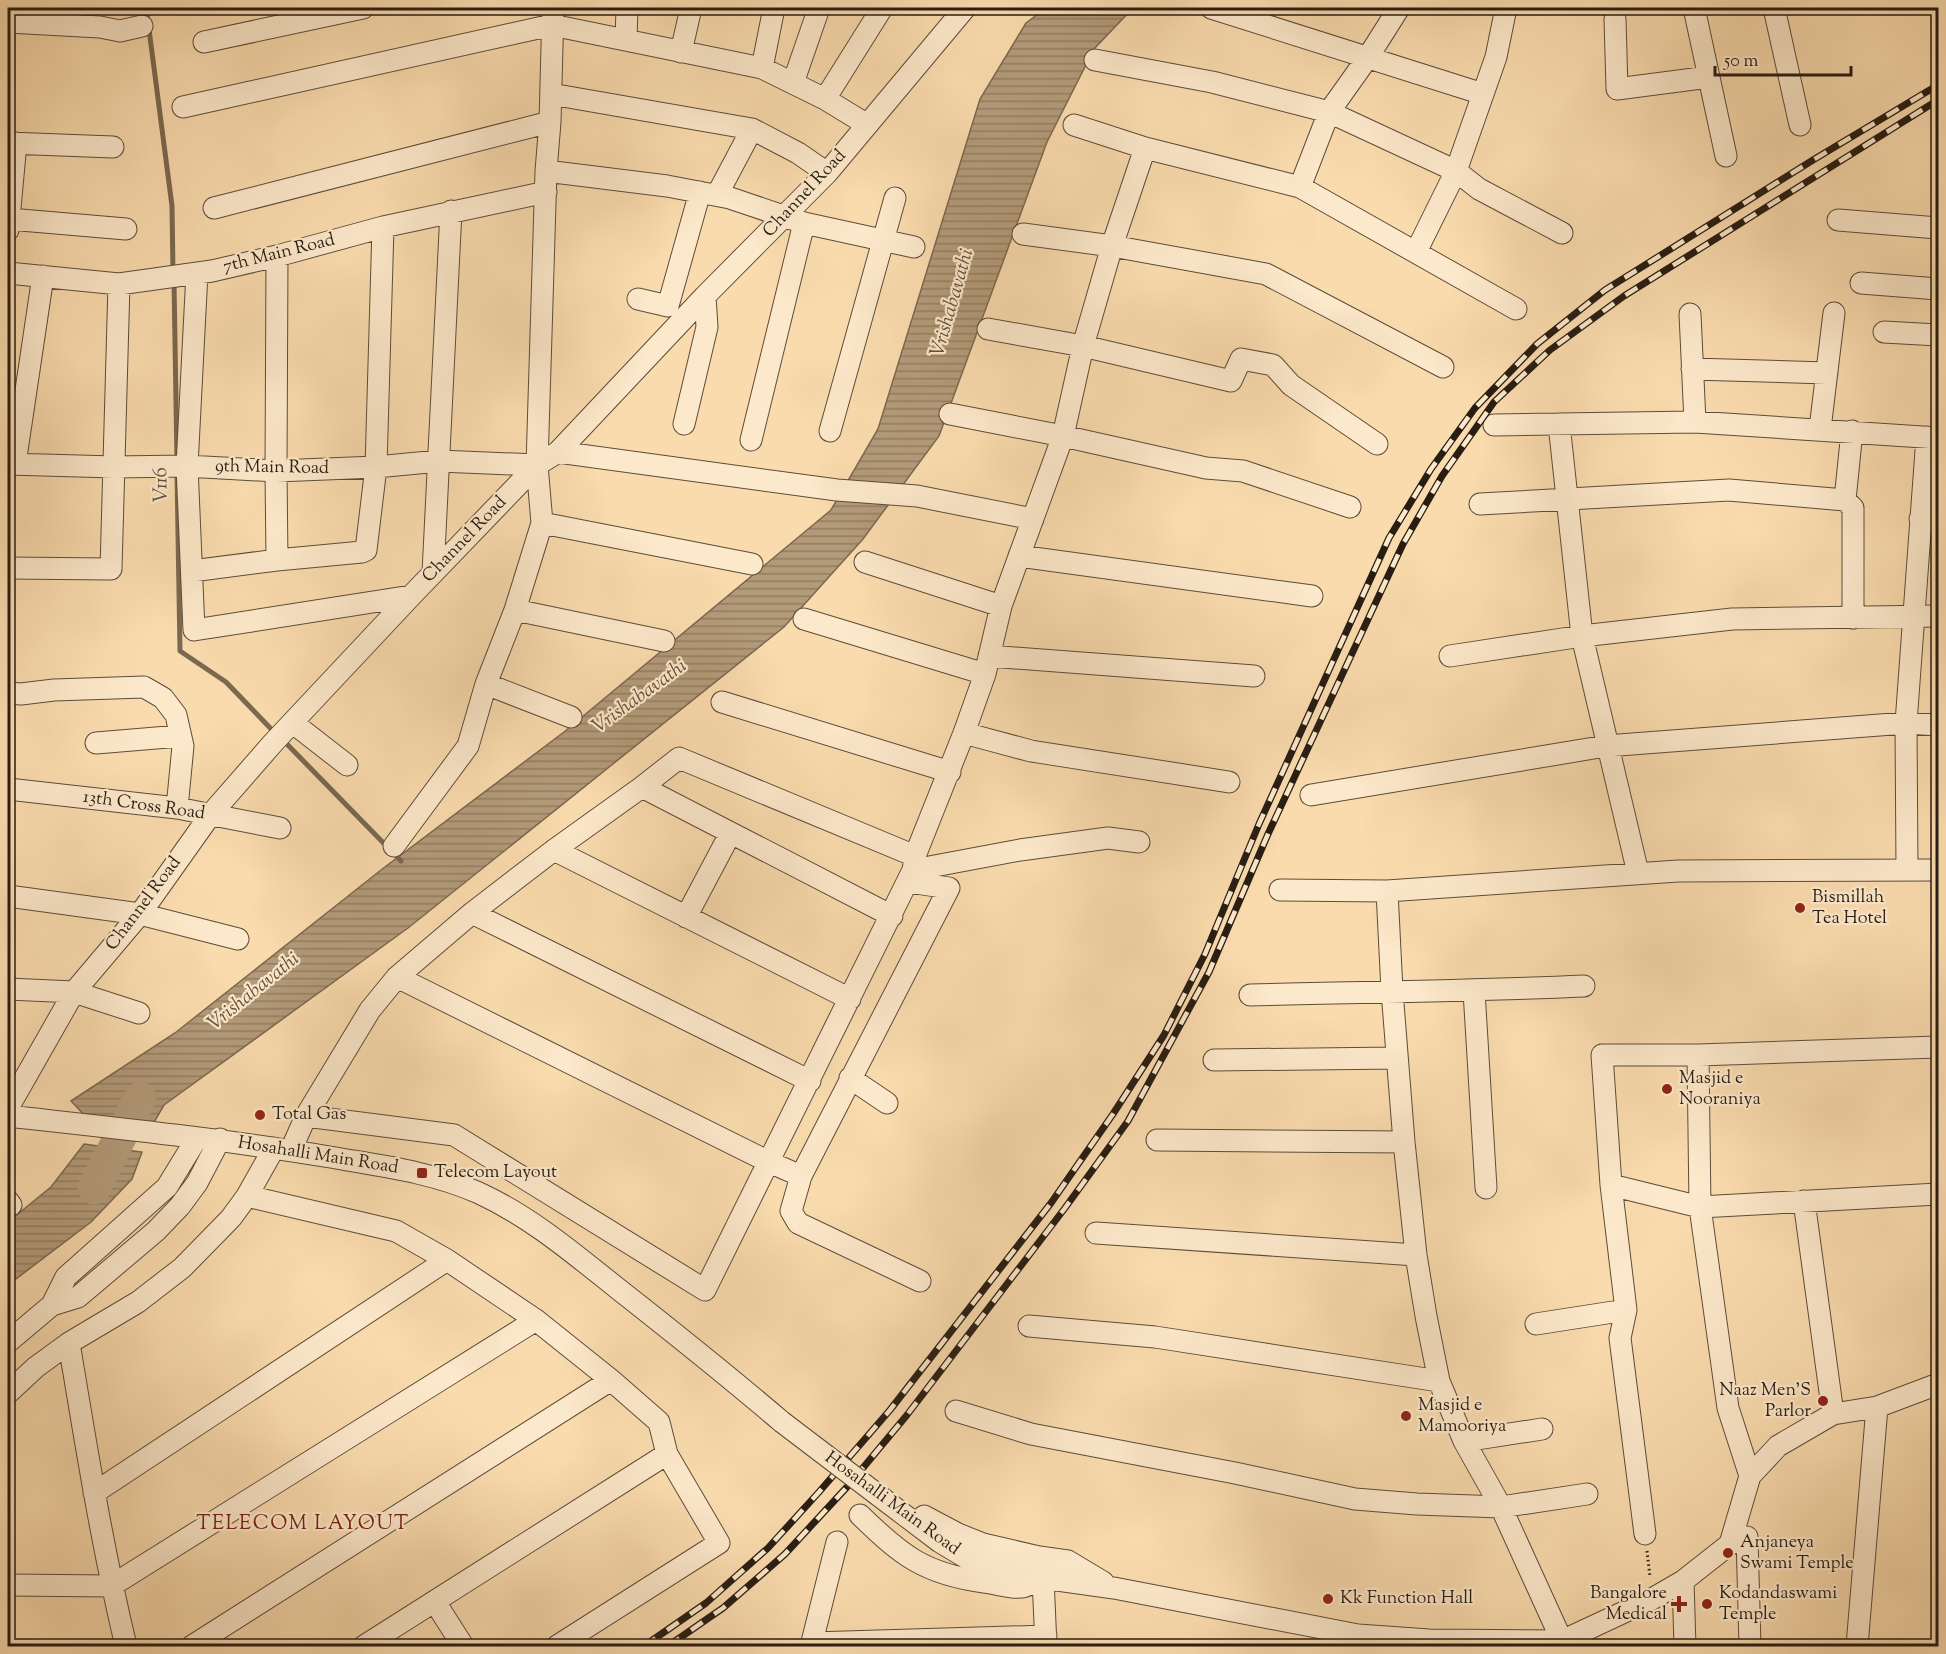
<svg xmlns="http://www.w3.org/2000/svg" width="1946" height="1654" font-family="'Sorts Mill Goudy',serif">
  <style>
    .water { fill: url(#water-rules); stroke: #7b6850; stroke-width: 1.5 }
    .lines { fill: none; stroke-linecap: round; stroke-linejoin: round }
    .stream { stroke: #7b6850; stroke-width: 5 }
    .river { stroke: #b39a79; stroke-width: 33 }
    .minor-casing { stroke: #5c4c3a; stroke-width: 23 }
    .path { stroke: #281d13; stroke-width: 3; stroke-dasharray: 1.5 3; stroke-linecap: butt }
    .minor { stroke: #fce8ca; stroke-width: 21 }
    .rail-casing { stroke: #281d13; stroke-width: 7 }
    .rail { stroke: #fce8ca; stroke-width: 4.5; stroke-dasharray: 14; stroke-linecap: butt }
    .minor-bridge-casing { stroke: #5c4c3a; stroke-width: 23; stroke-linecap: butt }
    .minor-bridge { stroke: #fce8ca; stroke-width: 21 }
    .poi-dot { fill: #8f2418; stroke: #fce8ca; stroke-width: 2 }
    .labels { text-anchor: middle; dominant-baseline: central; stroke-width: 4.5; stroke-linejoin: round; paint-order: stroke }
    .street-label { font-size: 18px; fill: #281d13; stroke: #fce8ca }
    .poi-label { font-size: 18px; fill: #281d13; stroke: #fce8ca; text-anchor: start }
    .water-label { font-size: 20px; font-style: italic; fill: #604f3c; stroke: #fce8ca }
    .neighbourhood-label { font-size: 20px; letter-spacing: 1.5px; fill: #7a1f14; stroke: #fce8ca }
  </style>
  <defs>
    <pattern id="water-rules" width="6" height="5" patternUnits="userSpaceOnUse" patternTransform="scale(1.5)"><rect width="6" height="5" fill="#b39a79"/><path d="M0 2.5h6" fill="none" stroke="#927d62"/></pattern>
  </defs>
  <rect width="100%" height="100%" fill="#fadbae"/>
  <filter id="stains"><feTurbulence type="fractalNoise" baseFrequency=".00333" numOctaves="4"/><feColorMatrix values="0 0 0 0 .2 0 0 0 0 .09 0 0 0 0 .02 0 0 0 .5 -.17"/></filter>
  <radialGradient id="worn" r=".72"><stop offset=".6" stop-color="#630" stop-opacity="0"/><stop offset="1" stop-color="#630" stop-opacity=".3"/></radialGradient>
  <path class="water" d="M 1046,8 L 1133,8 L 1094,49 L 1047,142 L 939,436 L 863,539 L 784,627 L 408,928 L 164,1105 L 153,1124 L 86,1117 L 71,1101 L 175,1033 L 381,870 L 564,732 L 831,510 L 878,429 L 980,99 L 1026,23 Z
    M 84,1144 L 142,1152 L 132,1179 L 91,1222 L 8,1285 L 8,1222 L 51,1187 Z"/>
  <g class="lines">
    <path class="stream" d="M 143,8 L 147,14 L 172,206 L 173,273
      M 174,282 L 177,462
      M 177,474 L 180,651 L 226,682 L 275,733
      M 282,739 L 401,861"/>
    <path class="river" d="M 94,1188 L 140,1098"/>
    <g class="minor-casing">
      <path id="minor" d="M 1211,8 L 1483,94
        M 1506,8 L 1496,57 L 1456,171 L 1479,189 L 1562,233
        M 1694,8 L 1726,156
        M 1774,8 L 1800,125
        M 1615,19 L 1617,89 L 1709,77
        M 8,22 L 100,27 L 120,31 L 142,26
        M 626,40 L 627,8
        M 204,42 L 363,8
        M 681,52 L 691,8
        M 1095,60 L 1212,82 L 1329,112 L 1456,171 L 1416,252
        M 762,68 L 774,8
        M 793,83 L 819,8
        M 551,94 L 752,129 L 798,153 L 827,173
        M 825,99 L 882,8
        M 183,107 L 552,25 L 762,68 L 825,99 L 866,124
        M 1074,125 L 1145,148 L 1300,187 L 1516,309
        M 8,143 L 113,147
        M 546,171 L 667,186 L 730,198 L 804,223 L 914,247
        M 1300,187 L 1329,112 L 1368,57 L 1399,8
        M 717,195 L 752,129
        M 214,208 L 550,122
        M 9,219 L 126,229
        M 1838,220 L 1938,228
        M 8,230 L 16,143
        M 1023,234 L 1112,246 L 1266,274 L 1443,367
        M 8,273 L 119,284 L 212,271 L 277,256 L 383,227 L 546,192
        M 197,273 L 187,466 L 194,630 L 411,596
        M 1861,283 L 1938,289
        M 638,299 L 668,306 L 700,192
        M 1690,314 L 1695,422
        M 988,329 L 1083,346 L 1231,381 L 1241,359 L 1273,365 L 1291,385 L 1377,444
        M 1884,332 L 1938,335
        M 1692,369 L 1827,373
        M 950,414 L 1063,436 L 1206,468 L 1243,471 L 1350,507
        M 684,424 L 707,327 L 705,296
        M 1559,424 L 1582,636 L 1638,873
        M 1494,425 L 1695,422 L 1938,438
        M 1820,429 L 1834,313
        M 830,431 L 895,198
        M 751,440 L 804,223
        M 558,452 L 837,490 L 917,496 L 1033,519
        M 8,464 L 114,467 L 186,466 L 276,471 L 376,467 L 439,461 L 537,465
        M 15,464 L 43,276
        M 1845,500 L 1852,431
        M 1480,504 L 1729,490 L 1845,500 L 1853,508 L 1853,618
        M 1920,519 L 1938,520
        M 542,523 L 752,564
        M 1019,556 L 1312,596
        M 277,560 L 362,552 L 366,550 L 376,467 L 383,227
        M 865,562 L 1001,606
        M 8,568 L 111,569 L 119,284
        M 192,571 L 277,560 L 276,471 L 277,256
        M 433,573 L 451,211
        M 515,610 L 664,641
        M 804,619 L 985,674
        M 989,656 L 1254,676
        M 1450,656 L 1582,636 L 1732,619 L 1938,616
        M 486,684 L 571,717
        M 8,693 L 21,694 L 54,690 L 144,687 L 163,698 L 176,715 L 183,746 L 177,808
        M 722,702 L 950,772
        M 293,723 L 347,765
        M 964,733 L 1031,751 L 1229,782
        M 96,743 L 180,736
        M 642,787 L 679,758 L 915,856
        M 8,789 L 177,808 L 280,828
        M 1311,795 L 1606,746 L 1906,723 L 1938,725
        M 394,846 L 468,746 L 486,684 L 515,610 L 542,523 L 537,465 L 546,171 L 550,122 L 553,8
        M 554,850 L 850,999
        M 913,870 L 1020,850 L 1108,838 L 1139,842
        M 1907,870 L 1906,723 L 1927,437
        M 1280,890 L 1387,891 L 1678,871 L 1938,870
        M 1387,891 L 1392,991 L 1404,1142 L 1416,1255 L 1426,1316 L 1439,1381 L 1464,1441 L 1501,1507 L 1562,1641 L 1562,1646
        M 8,896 L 140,914 L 238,939
        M 472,913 L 810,1081
        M 686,917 L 730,834
        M 397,977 L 769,1162 L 801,1176 L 791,1211 L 798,1223 L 920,1281
        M 8,989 L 74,992 L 139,1013
        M 1474,991 L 1486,1188
        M 1250,995 C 1361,992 1473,991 1584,986
        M 1698,1055 L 1700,1207 L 1728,1408 L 1750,1476
        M 1214,1060 L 1397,1058
        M 850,1078 L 887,1103
        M 8,1108 L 74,992 L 140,914 L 211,814 L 273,743 L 411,596 L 537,465 L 558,452 L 705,296 L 827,173 L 965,8
        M 8,1116 C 115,1128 223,1139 330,1157 C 381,1166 432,1172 479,1193 C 531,1217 573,1253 617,1288 C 673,1332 728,1376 782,1422
        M 306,1116 L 454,1135 L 705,1290 L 913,870 L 915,856 L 964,733 L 985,674 L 1001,606 L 1063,436 L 1083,346 L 1112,246 L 1145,148
        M 1157,1140 L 1404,1142
        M 291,1150 L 306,1116 L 370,1010 L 397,977 L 472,913 L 554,850 L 642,787 L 892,916
        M 801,1176 L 949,888 L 909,882
        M 1611,1185 L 1700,1207 L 1938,1194
        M 247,1196 L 396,1231 L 447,1260 L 536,1320 L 611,1380 L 659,1422 L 667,1454 L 719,1543 L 557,1646
        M 8,1201 L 11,1205
        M 1804,1201 L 1833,1414
        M 1096,1233 L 1416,1255
        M 52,1305 L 66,1277 L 167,1187 L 197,1138
        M 1536,1324 L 1626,1310
        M 1029,1326 L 1155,1337 L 1439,1381
        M 8,1342 L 52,1305 L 78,1297 L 156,1231 L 180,1206 L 197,1183 L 220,1139
        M 8,1393 L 36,1367 L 69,1343
        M 956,1411 L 1031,1434 L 1235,1473 L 1355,1499 L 1417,1504 L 1501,1507 L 1587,1494
        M 1464,1441 L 1542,1429
        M 94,1493 L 447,1260
        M 878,1495 L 940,1542 L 965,1557 L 1043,1578 L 1114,1588 L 1358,1635 L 1429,1640 L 1562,1641 L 1652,1599 L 1683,1581 L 1730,1544 L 1750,1476 L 1778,1446 L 1833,1414 L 1877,1407 L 1938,1384
        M 860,1515 C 902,1556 925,1574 984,1582 C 995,1583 1011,1589 1022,1587 C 1029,1586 1037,1580 1043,1578
        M 924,1516 L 958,1534 L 983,1544 L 1039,1557 L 1068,1561 L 1103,1582
        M 1645,1534 L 1620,1338 L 1626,1310 L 1611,1185 L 1602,1055 L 1698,1055 L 1938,1047
        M 1730,1544 L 1747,1537 L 1750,1646
        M 1043,1578 L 1046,1646
        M 1683,1581 L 1685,1646
        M 8,1585 L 111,1586 L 536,1320
        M 435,1602 L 463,1646
        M 812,1643 L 1046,1636
        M 126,1646 C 102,1546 86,1445 69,1343 L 138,1302 L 182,1268 L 231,1218 L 247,1196 L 274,1148
        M 192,1646 L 611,1380
        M 364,1646 L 667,1454
        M 811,1646 L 837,1542
        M 1857,1646 L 1877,1407"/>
    </g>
    <path class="path" d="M 1647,1551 L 1650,1577"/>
    <use href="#minor" class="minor"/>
    <g class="rail-casing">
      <path id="rail" d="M 644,1646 L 706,1603 L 768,1548 L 819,1492 L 890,1410 L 1051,1203 L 1113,1114 L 1164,1035 L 1205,954 L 1259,824 L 1389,538 L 1431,469 L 1475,408 L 1537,344 L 1605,290 L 1813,160 L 1938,85
        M 668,1646 L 723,1608 L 785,1554 L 847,1487 L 907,1415 L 1065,1208 L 1128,1121 L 1209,972 L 1268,834 L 1403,544 L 1442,476 L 1494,402 L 1550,350 L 1624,296 L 1938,100"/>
    </g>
    <use href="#rail" class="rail"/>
    <g class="minor-bridge-casing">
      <path id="minor-bridge" d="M 782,1422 L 878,1495"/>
    </g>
    <use href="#minor-bridge" class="minor-bridge"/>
  </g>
  <g class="poi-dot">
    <circle cx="1800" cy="908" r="6"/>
    <circle cx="1667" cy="1089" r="6"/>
    <circle cx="260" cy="1115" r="6"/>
    <rect x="416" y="1167" width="12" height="12" rx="3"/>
    <circle cx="1823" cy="1401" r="6"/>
    <circle cx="1406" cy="1416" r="6"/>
    <circle cx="1728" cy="1553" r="6"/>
    <circle cx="1328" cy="1599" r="6"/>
    <path d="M1676 1595h6v6h6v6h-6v6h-6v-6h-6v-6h6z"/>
    <circle cx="1707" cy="1604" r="6"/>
  </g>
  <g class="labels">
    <g class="street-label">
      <text transform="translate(805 194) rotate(-47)">Channel Road</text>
      <text transform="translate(279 254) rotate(-14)">7th Main Road</text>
      <text transform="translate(272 468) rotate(1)">9th Main Road</text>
      <text transform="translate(465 540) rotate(-46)">Channel Road</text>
      <text transform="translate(144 806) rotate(8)">13th Cross Road</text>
      <text transform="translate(144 904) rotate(-53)">Channel Road</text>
      <text transform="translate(318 1156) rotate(9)">Hosahalli Main Road</text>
      <text transform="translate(892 1504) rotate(36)">Hosahalli Main Road</text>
    </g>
    <g class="poi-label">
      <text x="1812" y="898">Bismillah<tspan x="1812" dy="21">Tea Hotel</tspan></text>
      <text x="1679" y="1079">Masjid e<tspan x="1679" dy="21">Nooraniya</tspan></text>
      <text x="272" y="1115">Total Gas</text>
      <text x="434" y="1173">Telecom Layout</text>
      <text x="1811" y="1391" text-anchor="end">Naaz Men'S<tspan x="1811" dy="21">Parlor</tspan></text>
      <text x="1418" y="1406">Masjid e<tspan x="1418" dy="21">Mamooriya</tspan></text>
      <text x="1740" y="1543">Anjaneya<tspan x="1740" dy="21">Swami Temple</tspan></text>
      <text x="1667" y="1594" text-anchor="end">Bangalore<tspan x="1667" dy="21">Medical</tspan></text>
      <text x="1719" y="1594">Kodandaswami<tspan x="1719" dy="21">Temple</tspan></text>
      <text x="1340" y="1599">Kk Function Hall</text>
    </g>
    <g class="water-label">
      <text transform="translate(953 303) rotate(-74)">Vrishabavathi</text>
      <text transform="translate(162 485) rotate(-91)">V116</text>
      <text transform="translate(640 697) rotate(-36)">Vrishabavathi</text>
      <text transform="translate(254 992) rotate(-39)">Vrishabavathi</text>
    </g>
    <g class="neighbourhood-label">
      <text x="303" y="1524">TELECOM LAYOUT</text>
    </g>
  </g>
  <rect width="1946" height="1654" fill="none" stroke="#fadbae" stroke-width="30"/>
  <rect x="9" y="9" width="1928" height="1636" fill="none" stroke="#281d13" stroke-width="3"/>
  <rect x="15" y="15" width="1916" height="1624" fill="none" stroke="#281d13" stroke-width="1.5"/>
  <path d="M1715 66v9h136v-9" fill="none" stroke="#281d13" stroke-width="3"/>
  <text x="1724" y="66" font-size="18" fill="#281d13" stroke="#fce8ca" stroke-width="4.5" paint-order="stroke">50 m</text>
  <rect width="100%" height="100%" filter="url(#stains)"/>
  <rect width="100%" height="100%" fill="url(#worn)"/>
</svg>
